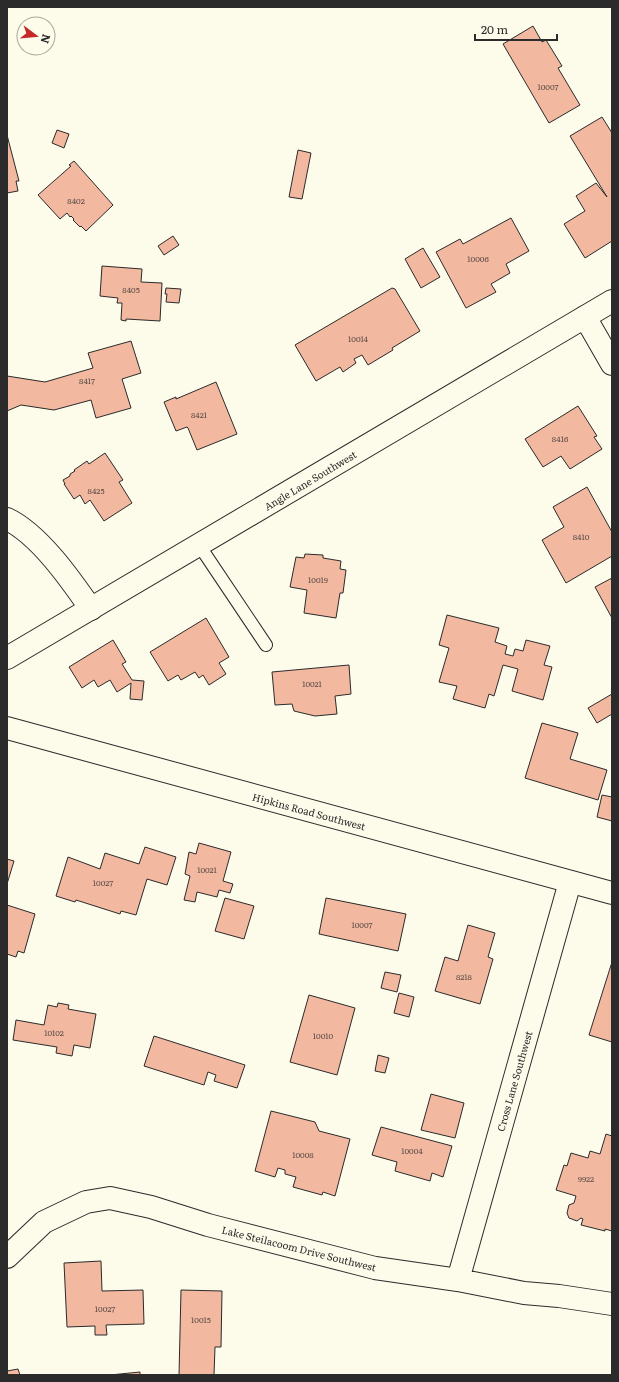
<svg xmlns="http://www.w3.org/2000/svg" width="619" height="1382" font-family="Literata,serif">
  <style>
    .building { fill: #f2b8a0; stroke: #2b2b2b }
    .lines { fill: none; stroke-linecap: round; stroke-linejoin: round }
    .lane-casing { stroke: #2b2b2b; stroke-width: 14 }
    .street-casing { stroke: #2b2b2b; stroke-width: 24 }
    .secondary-casing { stroke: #2b2b2b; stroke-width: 24 }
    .lane { stroke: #fdfbea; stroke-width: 12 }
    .street { stroke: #fdfbea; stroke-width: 22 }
    .secondary { stroke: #fdfbea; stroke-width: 22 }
    .labels { text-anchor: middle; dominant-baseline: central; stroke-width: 3; stroke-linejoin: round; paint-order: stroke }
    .number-label { font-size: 8px; fill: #5d4e48 }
    .street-label { font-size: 10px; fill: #2b2b2b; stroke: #fdfbea }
  </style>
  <rect width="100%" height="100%" fill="#fdfbea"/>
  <path class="building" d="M 533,26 L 542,42 L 546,40 L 562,66 L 558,68 L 580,105 L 549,123 L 503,44 Z
    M 602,117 L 612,133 L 612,241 L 585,258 L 564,224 L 585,211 L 576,196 L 596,183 L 607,197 L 570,136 Z
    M 57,130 L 69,134 L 64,148 L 52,143 Z
    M 7,135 L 19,181 L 16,181 L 18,191 L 7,193 Z
    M 298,150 L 311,153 L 302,199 L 289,197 Z
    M 74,161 L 113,205 L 86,231 L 81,226 L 80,227 L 73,220 L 74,219 L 71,216 L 70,217 L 67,213 L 60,219 L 38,195 L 71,166 L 69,165 Z
    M 511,218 L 529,251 L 506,264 L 510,273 L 491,284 L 496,292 L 466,308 L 436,252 L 460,239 L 463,244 Z
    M 173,236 L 179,245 L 164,255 L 158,246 Z
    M 423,248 L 440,277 L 421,288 L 405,259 Z
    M 102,266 L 142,269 L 141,282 L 162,283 L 160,321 L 126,319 L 126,321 L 121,320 L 122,303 L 117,303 L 118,298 L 100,296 Z
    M 166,288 L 181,289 L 179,303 L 166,302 L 167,294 L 165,294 Z
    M 392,288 L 395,289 L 420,331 L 392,348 L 393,350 L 368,365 L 362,355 L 354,359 L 356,363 L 343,372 L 340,367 L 316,381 L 295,345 Z
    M 131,341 L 141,373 L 122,379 L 131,408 L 96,418 L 91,400 L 54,410 L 21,405 L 7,411 L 7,376 L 45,382 L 93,368 L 88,353 Z
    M 216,382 L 237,434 L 197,450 L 188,428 L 187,427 L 176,431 L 164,402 L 176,397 L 176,399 Z
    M 578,406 L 597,436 L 594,437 L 602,449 L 570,469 L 561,456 L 543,467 L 525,439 Z
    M 105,453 L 123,480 L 119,482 L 132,503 L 104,521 L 90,500 L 85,504 L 80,495 L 74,499 L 64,484 L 65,484 L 63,480 L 70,476 L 70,474 L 75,471 L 74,470 L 87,461 L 89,464 Z
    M 587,487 L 612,532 L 612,556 L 566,583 L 542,540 L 564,527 L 553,507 Z
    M 305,554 L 323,555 L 323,558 L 341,561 L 340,569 L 346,570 L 343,593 L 340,593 L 336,618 L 304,613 L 307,590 L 290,587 L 296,557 L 304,558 Z
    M 612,578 L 612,618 L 595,587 Z
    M 447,615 L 499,628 L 495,642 L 507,646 L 505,654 L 513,656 L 515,649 L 523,651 L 526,640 L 550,646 L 544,665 L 552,667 L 543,700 L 512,691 L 518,669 L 503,665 L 494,696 L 489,694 L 485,708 L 453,699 L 457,686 L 439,682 L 449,648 L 439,645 Z
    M 206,618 L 229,657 L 219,663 L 226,674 L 209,685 L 203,675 L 199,678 L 195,672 L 181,680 L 178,675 L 168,681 L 150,652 Z
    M 113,640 L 126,662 L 122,664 L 132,680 L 144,681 L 142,700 L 130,699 L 131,683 L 117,692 L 110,680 L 98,687 L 94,680 L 82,688 L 69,667 Z
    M 349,665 L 351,694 L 335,696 L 337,714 L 315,716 L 294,711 L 292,704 L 275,705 L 272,672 Z
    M 612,694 L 612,714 L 597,723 L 588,708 Z
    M 542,723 L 578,733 L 570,759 L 607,770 L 598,800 L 525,778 Z
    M 602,795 L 612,797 L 612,821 L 597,817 Z
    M 199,843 L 231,852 L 223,881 L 233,884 L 230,893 L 219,890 L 217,897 L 197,892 L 195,902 L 184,900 L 190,876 L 185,874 L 189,852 L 196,854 Z
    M 145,847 L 176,857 L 167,885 L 147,879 L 136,915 L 121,911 L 120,914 L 76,900 L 75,902 L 56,896 L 68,857 L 100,869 L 105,853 L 139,864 Z
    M 7,859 L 14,861 L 7,884 Z
    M 225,898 L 254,906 L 244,939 L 215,931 Z
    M 326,898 L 406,914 L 398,951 L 319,934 Z
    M 7,905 L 35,914 L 24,953 L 18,951 L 16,957 L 7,954 Z
    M 468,925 L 495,933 L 488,957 L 493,959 L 480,1004 L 435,991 L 445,957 L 458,961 Z
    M 612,962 L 612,1042 L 589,1035 Z
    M 385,972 L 401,975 L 397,992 L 381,988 Z
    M 399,993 L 414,997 L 409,1017 L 394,1013 Z
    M 309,995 L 355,1008 L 337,1075 L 290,1062 Z
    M 58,1003 L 69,1005 L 68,1009 L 96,1014 L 90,1048 L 74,1045 L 72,1056 L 56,1053 L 57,1047 L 13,1040 L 16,1020 L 44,1025 L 48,1005 L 57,1007 Z
    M 154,1036 L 245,1065 L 237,1088 L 214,1081 L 216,1075 L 208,1072 L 204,1085 L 144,1066 Z
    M 378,1055 L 389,1058 L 385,1073 L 375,1071 Z
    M 431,1094 L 464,1103 L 455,1138 L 421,1130 Z
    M 271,1111 L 315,1122 L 319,1131 L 350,1139 L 335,1196 L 323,1192 L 322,1195 L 293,1187 L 296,1177 L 285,1174 L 285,1170 L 278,1168 L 275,1177 L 255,1171 Z
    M 381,1127 L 452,1146 L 443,1177 L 432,1173 L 430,1181 L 395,1171 L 397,1162 L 372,1155 Z
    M 606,1134 L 612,1136 L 612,1231 L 605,1229 L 605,1231 L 581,1225 L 583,1219 L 581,1218 L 577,1221 L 569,1218 L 567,1213 L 569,1205 L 574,1203 L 576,1196 L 556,1190 L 564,1165 L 567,1166 L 571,1153 L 588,1158 L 590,1151 L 600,1154 Z
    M 101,1261 L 102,1291 L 143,1290 L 144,1324 L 106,1325 L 107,1335 L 95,1335 L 95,1326 L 67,1327 L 64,1263 Z
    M 181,1290 L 222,1291 L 221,1347 L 215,1347 L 214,1375 L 179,1375 Z
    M 18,1369 L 20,1375 L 7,1375 L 7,1371 Z
    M 140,1372 L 140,1375 L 110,1375 Z"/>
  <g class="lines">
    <g class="lane-casing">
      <path id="lane" d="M 199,545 L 266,645"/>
    </g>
    <g class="street-casing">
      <path id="street" d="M 585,317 L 612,364
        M 7,519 C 39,534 71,580 91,609
        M 7,1257 L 44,1222 L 86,1202 L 110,1198 L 151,1207 L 208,1225 L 375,1268 L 458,1280 L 524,1293 L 559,1296 L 612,1304
        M 458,1280 L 570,882"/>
    </g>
    <g class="secondary-casing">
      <path id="secondary" d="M 7,658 L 612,301
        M 7,728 L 612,893"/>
    </g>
    <use href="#lane" class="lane"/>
    <use href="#street" class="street"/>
    <use href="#secondary" class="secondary"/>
  </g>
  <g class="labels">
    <g class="number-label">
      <text x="548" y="86">10007</text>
      <text x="76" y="200">8402</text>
      <text x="478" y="258">10006</text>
      <text x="131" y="289">8405</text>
      <text x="358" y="338">10014</text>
      <text x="87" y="380">8417</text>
      <text x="199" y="414">8421</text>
      <text x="560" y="438">8416</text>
      <text x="96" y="490">8425</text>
      <text x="581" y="536">8410</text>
      <text x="318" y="579">10019</text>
      <text x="312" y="683">10021</text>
      <text x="207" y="869">10021</text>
      <text x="103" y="882">10027</text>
      <text x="362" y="924">10007</text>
      <text x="464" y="976">8218</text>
      <text x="54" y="1032">10102</text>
      <text x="323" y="1035">10010</text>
      <text x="412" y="1150">10004</text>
      <text x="303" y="1154">10008</text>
      <text x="586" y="1178">9922</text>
      <text x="105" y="1308">10027</text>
      <text x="201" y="1319">10015</text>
    </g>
    <g class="street-label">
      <text transform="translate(310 480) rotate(-31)">Angle Lane Southwest</text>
      <text transform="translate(309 811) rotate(15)">Hipkins Road Southwest</text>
      <text transform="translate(514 1081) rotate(-74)">Cross Lane Southwest</text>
      <text transform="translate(299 1248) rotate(14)">Lake Steilacoom Drive Southwest</text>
    </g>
  </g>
  <rect width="619" height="1382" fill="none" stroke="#2b2b2b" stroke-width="16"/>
  <g transform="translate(36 36) rotate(106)"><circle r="19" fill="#fdfbea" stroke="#a9a89e"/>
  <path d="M0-3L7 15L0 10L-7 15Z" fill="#c62828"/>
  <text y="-6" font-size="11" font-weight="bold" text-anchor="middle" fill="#2b2b2b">N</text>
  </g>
  <path d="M475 34v6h82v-6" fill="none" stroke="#2b2b2b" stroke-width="2"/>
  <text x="481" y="34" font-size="12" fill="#2b2b2b" stroke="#fdfbea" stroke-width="3" paint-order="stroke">20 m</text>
</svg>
